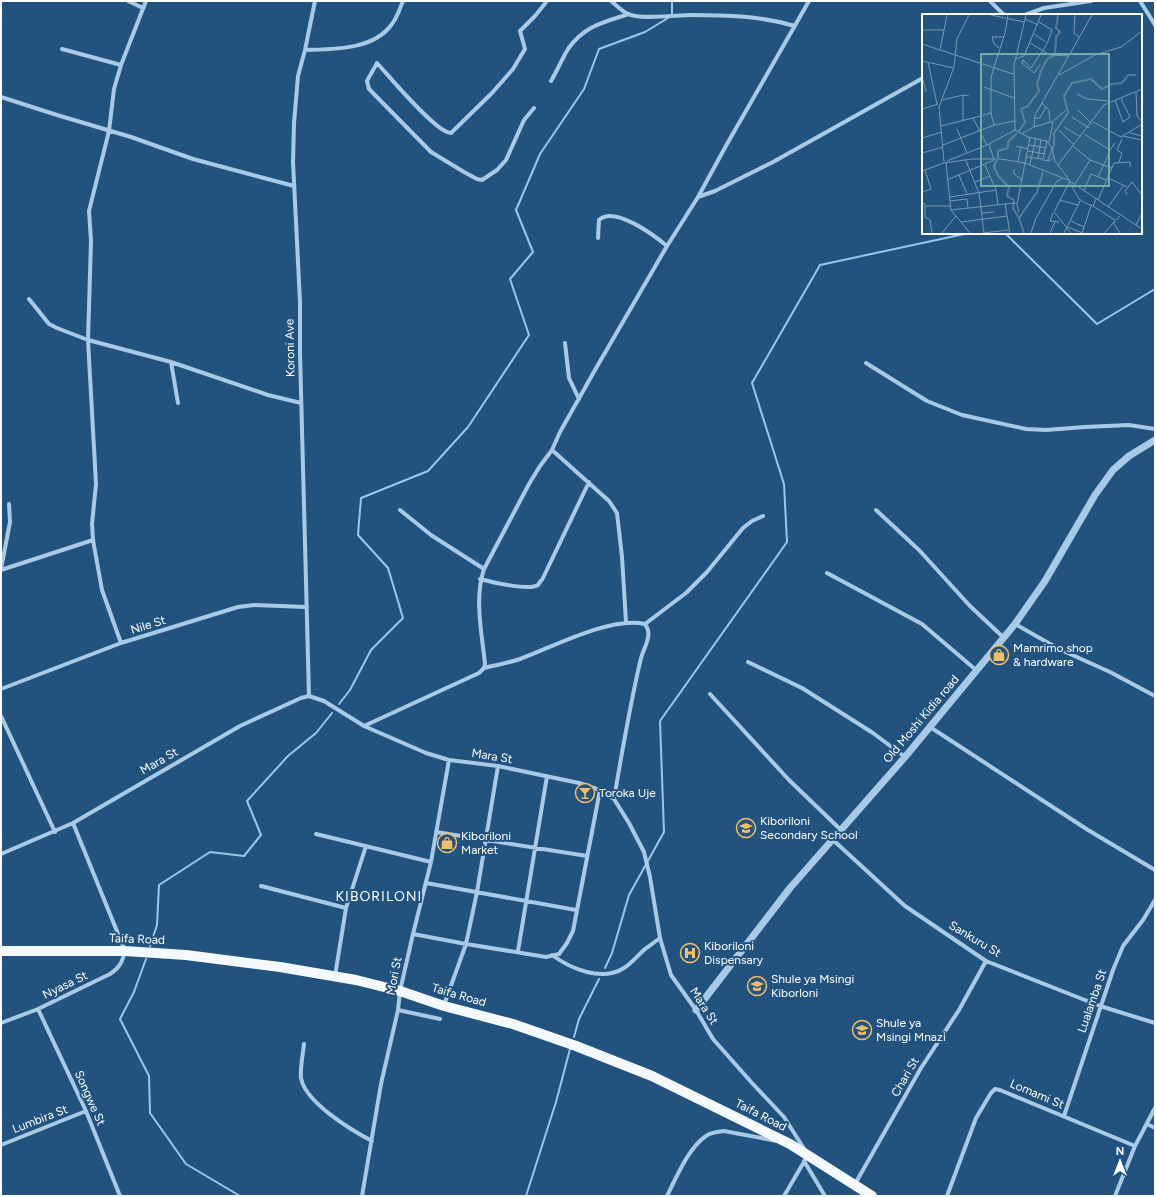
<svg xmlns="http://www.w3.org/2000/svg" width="1156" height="1197" font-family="Figtree,sans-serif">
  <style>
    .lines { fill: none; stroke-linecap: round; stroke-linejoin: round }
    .stream { stroke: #9cc6e8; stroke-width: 2 }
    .minor { stroke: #a8cae6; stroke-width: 4 }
    .tertiary { stroke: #a8cae6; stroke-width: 7 }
    .trunk { stroke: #f4f9fe; stroke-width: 10 }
    .labels { text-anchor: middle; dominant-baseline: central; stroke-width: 4; stroke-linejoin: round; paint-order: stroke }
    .street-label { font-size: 12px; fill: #fff; stroke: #22537f }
    .poi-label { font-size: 12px; fill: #fff; stroke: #22537f; text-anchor: start }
    .quarter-label { font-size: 14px; letter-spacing: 1px; fill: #fff; stroke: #22537f }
    .inset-river { fill: none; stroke: #577a99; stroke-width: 2 }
    .inset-road { fill: none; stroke: #7a98b2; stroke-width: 1 }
    .view { fill: #6fada8; fill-opacity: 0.15; stroke: #6fada8; stroke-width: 2 }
    .inset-edge { fill: none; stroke: #fff; stroke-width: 2 }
  </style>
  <rect width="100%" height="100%" fill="#22537f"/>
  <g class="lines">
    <path class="stream" d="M 672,15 L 672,1
      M 1005,233 L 1097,324 L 1155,289
      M 339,704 L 350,690 L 371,650 L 403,618 L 388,568 L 358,535 L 361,498 L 428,471 L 468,427 L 529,335 L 510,279 L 533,252 L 516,210 L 540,154 L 584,89 L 599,49 L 645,32 L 668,18
      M 150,946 L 157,925 L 159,885 L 210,852 L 244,856 L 261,835 L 247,801 L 288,756 L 316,733 L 332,713
      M 146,959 L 134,992 L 120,1019 L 149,1076 L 150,1113 L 186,1164 L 240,1196
      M 605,968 L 612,953 L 629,895 L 664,832 L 660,721 L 787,542 L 784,484 L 752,383 L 820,265 L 969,233
      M 574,1037 L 579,1019 L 599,979
      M 526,1196 L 556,1102 L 570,1049"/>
    <path class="minor" d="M 128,1 L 143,8
      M 611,1 C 616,5 622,11 628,14 C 640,20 677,15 692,15 C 727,15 761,16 795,26
      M 990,1 L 1004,15
      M 1140,1 L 1155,25
      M 1025,15 L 1044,8 L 1091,1
      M 62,49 L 121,65
      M 305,50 C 334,49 374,50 392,24 C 397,18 400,8 403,1
      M 551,81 C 557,71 562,59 568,49 C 584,26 604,22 629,14
      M 1,97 L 57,115 L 131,137 L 193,159 L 294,186
      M 534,108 L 524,120 L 506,160 L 497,170 L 482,180 L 477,179 L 464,172 L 431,152 L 369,89 L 367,81 L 377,63 C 389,76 436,133 451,133 L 492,93 L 513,69 L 525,49 L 520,31 L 535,16 L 547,1
      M 698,197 L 715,191 L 773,162 L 923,78
      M 598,238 L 599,220 C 614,205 655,236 667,246
      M 29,299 L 49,324 L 57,328 L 88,340 L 171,362 L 268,395 L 301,403
      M 565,343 L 569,378 L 579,399
      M 171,362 L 178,403
      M 866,363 L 927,401 L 962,415 L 1026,429 L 1046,430 L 1085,427 L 1129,425 L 1155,429
      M 552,450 L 609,501 L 617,513 L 622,557 L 626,622
      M 400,510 L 431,535 L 484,569
      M 876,510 L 919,550 L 970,606 L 1003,637
      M 93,540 L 102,590 L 121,643
      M 1,569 L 10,522 L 9,504
      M 1,570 L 93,540 L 92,524 L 96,484 L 88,340 L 91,241 L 89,211 L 109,131 L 114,89 L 121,65 L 146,1
      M 827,573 L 922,624 L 976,670
      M 480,579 C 491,582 529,591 538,585 C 538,585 541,580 542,580 L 589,482
      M 645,624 L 686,593 L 707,572 L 743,528 L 752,521 L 763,516
      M 1015,624 L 1059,649 L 1110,672 L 1155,696
      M 748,662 L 802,688 L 873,733 L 905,757
      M 484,668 C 496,665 508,663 520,659 C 553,647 610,616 645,624 C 653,635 645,645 641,658 C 630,704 622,752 614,799
      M 1,689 L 121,643 L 238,607 L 254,605 L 306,607
      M 710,694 L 789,780 L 841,830
      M 309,696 L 300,353 L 300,302 L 293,162 L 294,123 L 298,76 L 305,50 L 315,1
      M 1,716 L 55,832
      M 364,726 L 479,673 L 484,668 L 485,664 C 482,634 474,599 484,569 L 529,484 L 540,466 L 552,450 L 560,432 L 595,370 L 667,246 L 698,197 L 727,144 L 809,1
      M 930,727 L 1088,830 L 1155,870
      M 436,832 L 587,856
      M 316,834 L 431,862
      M 832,839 L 905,906 L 986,961 L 1100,1006 L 1155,1023
      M 1,854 L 73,823 L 240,726 L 301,698 L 309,696 L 324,701 L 364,726 L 426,753 L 449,760 L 498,766 L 579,783 L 600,790 L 614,799 L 629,823 L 644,852 L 650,877 L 660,938 L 671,975 L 696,1010 L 713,1039 L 752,1083 L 784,1117 L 808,1155 L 784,1196
      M 426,883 L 576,910
      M 261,886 L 346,908
      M 413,934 L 466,944 L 546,957 L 559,954 L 567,943 L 573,931 L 600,790
      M 518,951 L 547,776
      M 552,955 C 571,969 602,982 624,968 C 632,963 638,955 645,949 C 649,946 655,942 660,938
      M 335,976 L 346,908 L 366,846
      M 444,1005 L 466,944 L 477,892 L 498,766
      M 38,1009 L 86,1111 L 120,1196
      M 398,1010 L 440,1019
      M 1,1023 L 38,1009 L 110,974 C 120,967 122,963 125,951 L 73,823
      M 304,1044 C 303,1054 300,1068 301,1078 C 305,1102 351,1130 372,1141
      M 1064,1116 L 1113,970 L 1123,946 L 1143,920 L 1155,900
      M 1147,1124 L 1155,1128
      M 1,1145 L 86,1111
      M 804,1161 L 825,1196
      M 855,1184 L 921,1068 L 959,1010 L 986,961
      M 362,1196 L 381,1084 L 398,1010 L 400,991 L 413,934 L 431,862 L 449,760
      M 667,1196 C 676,1178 689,1147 706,1136 C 711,1132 717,1132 724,1131 L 777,1141
      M 947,1196 L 976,1118 L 991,1093 L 995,1089 L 1000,1090 L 1135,1146
      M 1115,1196 L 1135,1146 L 1155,1108"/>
    <path class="tertiary" d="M 696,1010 L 790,888 L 905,757 L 1015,624 L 1045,581 L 1095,495 L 1113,470 L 1129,456 L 1155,440"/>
    <path class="trunk" d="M 1,951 L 125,951 L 186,955 L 280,967 L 356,980 L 400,991 L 444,1006 L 513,1024 L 576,1046 L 652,1076 L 790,1144 L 872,1196"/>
  </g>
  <defs>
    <g id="shop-ring" transform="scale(1)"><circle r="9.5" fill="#22537f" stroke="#f2be6a" stroke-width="1.5"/><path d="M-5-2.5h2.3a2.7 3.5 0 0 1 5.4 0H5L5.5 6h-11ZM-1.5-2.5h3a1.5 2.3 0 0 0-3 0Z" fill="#f2be6a"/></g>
    <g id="bar-ring" transform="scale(1)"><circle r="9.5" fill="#22537f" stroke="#f2be6a" stroke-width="1.5"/><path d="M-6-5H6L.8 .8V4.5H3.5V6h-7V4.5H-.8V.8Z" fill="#f2be6a"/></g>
    <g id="school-ring" transform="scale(1)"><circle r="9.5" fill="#22537f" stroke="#f2be6a" stroke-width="1.5"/><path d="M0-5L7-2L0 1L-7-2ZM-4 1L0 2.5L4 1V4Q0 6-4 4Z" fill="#f2be6a"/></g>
    <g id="hospital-ring" transform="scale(1)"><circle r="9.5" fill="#22537f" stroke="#f2be6a" stroke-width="1.5"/><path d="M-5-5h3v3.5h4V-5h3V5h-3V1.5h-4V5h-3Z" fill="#f2be6a"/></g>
  </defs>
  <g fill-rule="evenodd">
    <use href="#shop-ring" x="999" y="655"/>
    <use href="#bar-ring" x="585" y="793"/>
    <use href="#school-ring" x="746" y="828"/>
    <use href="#shop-ring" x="447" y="843"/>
    <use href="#hospital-ring" x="690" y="953"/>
    <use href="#school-ring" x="757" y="986"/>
    <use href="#school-ring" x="862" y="1030"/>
  </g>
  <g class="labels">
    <g class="street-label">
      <text transform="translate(290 348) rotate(-91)">Koroni Ave</text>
      <text transform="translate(148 625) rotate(-17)">Nile St</text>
      <text transform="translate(921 719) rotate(-50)">Old Moshi Kidia road</text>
      <text transform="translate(492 756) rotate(9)">Mara St</text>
      <text transform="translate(159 761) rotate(-30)">Mara St</text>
      <text transform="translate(137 939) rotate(2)">Taifa Road</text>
      <text transform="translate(975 939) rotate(31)">Sankuru St</text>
      <text transform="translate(394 976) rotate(-79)">Mori St</text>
      <text transform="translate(65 985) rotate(-26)">Nyasa St</text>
      <text transform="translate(459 995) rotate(16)">Taifa Road</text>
      <text transform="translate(1092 1001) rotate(-71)">Lualamba St</text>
      <text transform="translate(704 1006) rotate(57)">Mara St</text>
      <text transform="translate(905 1077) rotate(-60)">Chari St</text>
      <text transform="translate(1037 1094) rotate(23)">Lomami St</text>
      <text transform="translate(90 1098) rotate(66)">Songwe St</text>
      <text transform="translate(761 1115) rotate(27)">Taifa Road</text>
      <text transform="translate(40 1119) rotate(-21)">Lumbira St</text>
    </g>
    <g class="poi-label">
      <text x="1013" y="648">Mamrimo shop<tspan x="1013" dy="14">&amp; hardware</tspan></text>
      <text x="599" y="793">Toroka Uje</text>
      <text x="760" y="821">Kiboriloni<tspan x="760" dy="14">Secondary School</tspan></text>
      <text x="461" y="836">Kiboriloni<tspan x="461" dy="14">Market</tspan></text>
      <text x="704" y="946">Kiboriloni<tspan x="704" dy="14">Dispensary</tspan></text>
      <text x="771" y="979">Shule ya Msingi<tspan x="771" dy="14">Kiborloni</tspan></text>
      <text x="876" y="1023">Shule ya<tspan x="876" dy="14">Msingi Mnazi</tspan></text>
    </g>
    <g class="quarter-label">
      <text x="379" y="896">KIBORILONI</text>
    </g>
  </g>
  <g transform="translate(922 14)">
    <rect width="220" height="220" fill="#22537f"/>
    <path class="inset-river" d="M 97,117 L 103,108 L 99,95 L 106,92 L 117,77 L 115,70 L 119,57 L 125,45 L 133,41 L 134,23 L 138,18 L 134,14 L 136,1M 76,144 L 76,137 L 86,134 L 86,128 L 95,119M 75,146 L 72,152 L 76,162 L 87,173 L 85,182 L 92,186 L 91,194 L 97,204M 126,146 L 132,131 L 132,119 L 146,99 L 142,82 L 150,69 L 169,65 L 180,75 L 190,70 L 200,69 L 206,61 L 214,61M 102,219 L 97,204 L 115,178 L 121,158"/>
    <path class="inset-road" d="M 69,1 L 102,8M 153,1 L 152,19 L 157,23M 103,5 L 116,11M 1,16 L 22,16M 112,20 L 124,28M 108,29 L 128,41 L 147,42M 0,30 L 91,60M 77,34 L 72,30 L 70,23 L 82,23M 18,36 L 25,1M 93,45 L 102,42 L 119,1M 101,46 L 109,54 L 125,30 L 130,16 L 117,8M 101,46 L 100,49 L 112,59 L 118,51M 0,47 L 32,54M 6,48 L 15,90M 137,61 L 173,41 L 199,33 L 220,17M 1,66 L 4,78M 62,73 L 92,84M 214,78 L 215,102 L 220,108M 155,80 L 165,85 L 187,87M 20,86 L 41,81 L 47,82M 193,86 L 201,108 L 208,103 L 199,85M 120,89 L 127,96 L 128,108 L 131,109 L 127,128M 0,95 L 16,90M 156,96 L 170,110M 69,99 L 72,111M 150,103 L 167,114M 51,104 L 69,99 L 69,63 L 83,19 L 86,1M 112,104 L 118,104 L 124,93M 41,106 L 41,81M 130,108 L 143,97M 171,108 L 199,123 L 220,110M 19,112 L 51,104 L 65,131M 112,113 L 128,108M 142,113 L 159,123M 35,115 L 45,139M 93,116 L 92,51 L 104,1M 137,116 L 152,131M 208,119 L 220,122M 99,120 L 112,113 L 113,101 L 170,1M 162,120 L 188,136 L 193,129M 201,122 L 220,126M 0,124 L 20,118M 21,131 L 72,111 L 93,107M 107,131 L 124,134M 94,132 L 106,135M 151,132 L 168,146 L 190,154M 106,137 L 123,140M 0,139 L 21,133M 105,143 L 121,145 L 125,127M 116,145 L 119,125M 121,146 L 127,147 L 132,143M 25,147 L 65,131 L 93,116 L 106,123 L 125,127 L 130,134 L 133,147 L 148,167 L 132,198 L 149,219M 44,147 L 57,179 L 62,219M 96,147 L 99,133M 22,148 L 17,93 L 32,53 L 35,25 L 47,1M 197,148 L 200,139 L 195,136 L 200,125M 24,149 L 29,196 L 48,219M 108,150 L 114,124M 63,151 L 74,176 L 76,191M 136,151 L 182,91 L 220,75M 92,155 L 92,160 L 100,166M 0,157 L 22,149 L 50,145 L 79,145 L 103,149 L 146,166 L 220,215M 37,161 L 45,180M 176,163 L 188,137M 186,164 L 205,173M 25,166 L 72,146 L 67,130M 53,168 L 68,162M 148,169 L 157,185 L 163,189 L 171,192 L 174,185M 153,170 L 168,146M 162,176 L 169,160 L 184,166M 0,178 L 9,175 L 3,156M 205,180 L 203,177 L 210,168 L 220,181M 28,183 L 74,176M 137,186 L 156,191M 176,186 L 192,149 L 208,148 L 208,153M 28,187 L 45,185 L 46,194M 0,189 L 3,190 L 3,203 L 8,206 L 10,219M 83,190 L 95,189M 3,192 L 29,192M 171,192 L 193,206M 186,193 L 202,171M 29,196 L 83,190 L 88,219M 97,198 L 95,191 L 108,123M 60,199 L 72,198M 131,199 L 128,207 L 137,208M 149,207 L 162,213M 39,208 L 85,202M 191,208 L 198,219M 214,211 L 220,199M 146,213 L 160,219M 20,219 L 34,202M 61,219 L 87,216M 109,219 L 114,204 L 135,167 L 140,165M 128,219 L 133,208M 142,219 L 158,187M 160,219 L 169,192M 182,219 L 198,202"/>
    <path class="view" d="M 59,40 L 187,40 L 187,172 L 59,172 Z"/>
    <rect width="220" height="220" class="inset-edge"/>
  </g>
  <rect width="1156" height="1197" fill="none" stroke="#ffffff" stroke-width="4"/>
  <g transform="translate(1120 1161)" stroke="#22537f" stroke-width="3" paint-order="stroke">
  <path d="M0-3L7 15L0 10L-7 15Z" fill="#ffffff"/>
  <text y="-6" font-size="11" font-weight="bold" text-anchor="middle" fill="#ffffff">N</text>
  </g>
</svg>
